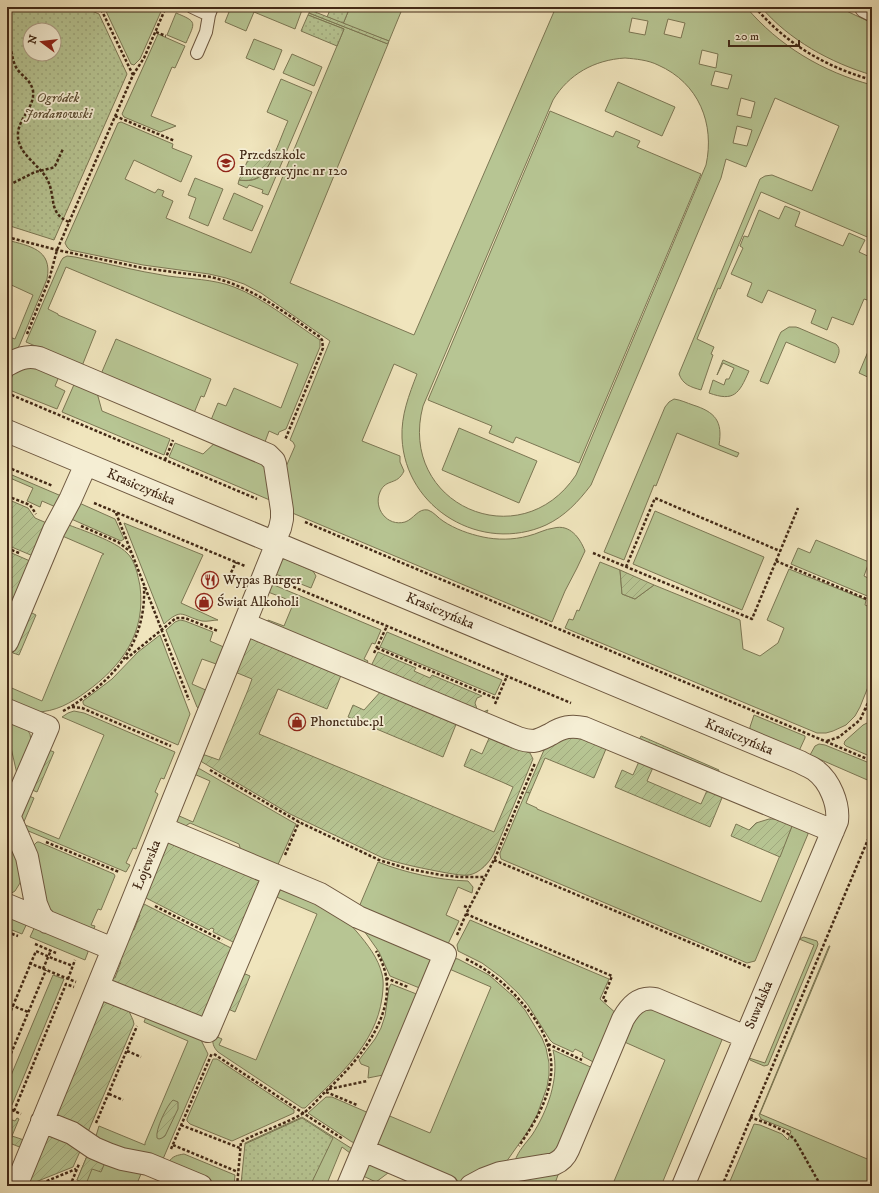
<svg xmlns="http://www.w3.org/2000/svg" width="879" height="1193" font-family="'IM FELL DW Pica',serif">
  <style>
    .grass { fill: #b7c593; stroke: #7c7754; fill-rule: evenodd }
    .park { fill: url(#park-dots); stroke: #7c7754; fill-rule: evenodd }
    .garden { fill: url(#garden-furrows); stroke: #7c7754 }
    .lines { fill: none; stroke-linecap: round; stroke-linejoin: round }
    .lane-casing { stroke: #6e5840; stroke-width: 14 }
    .street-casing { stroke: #6e5840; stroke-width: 24 }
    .path { stroke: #422916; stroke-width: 2.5; stroke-dasharray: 3 2; stroke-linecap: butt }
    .lane { stroke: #f5eed4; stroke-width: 12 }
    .street { stroke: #f5eed4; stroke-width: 22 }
    .path-bridge { stroke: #422916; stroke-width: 2.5; stroke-dasharray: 3 2; stroke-linecap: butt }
    .labels { text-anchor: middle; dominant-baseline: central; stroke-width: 3.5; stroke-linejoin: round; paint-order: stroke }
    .park-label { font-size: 14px; font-style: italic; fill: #5f5035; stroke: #f5eed4 }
    .poi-label { font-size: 14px; fill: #422916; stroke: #f5eed4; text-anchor: start }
    .street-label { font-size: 14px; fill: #422916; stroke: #f5eed4 }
  </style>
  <defs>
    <pattern id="park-dots" width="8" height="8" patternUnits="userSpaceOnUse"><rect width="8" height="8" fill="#b7c593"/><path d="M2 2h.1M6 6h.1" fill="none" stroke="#9fa97e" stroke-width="1.8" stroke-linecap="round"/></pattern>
    <pattern id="garden-furrows" width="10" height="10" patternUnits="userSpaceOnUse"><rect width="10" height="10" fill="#b7c593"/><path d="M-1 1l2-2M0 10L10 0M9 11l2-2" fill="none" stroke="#9fa97e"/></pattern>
  </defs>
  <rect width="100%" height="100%" fill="#f0e5bd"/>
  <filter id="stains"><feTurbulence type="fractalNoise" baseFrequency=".005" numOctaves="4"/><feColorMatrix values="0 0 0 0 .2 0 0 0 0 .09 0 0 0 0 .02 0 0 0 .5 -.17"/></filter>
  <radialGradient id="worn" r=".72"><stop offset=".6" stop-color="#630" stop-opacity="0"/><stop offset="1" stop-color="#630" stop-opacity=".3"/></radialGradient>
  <path class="grass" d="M 104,7 L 163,7 L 140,59 L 134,65 L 131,64 Z
    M 231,7 L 294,7 L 302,10 L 295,29 L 254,12 L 246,31 L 225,22 Z
    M 350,7 L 403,7 L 389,41 L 343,24 Z
    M 556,7 L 746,7 C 779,46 823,72 872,85 L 872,239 L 761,192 L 720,289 L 718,288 L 697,339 L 714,347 L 711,354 L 713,355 L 701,390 C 691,387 683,385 679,374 L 681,369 L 760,179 L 765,176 L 772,175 L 812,191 L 839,126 L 775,98 L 746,167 L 726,159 L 721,178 L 591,485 C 578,502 565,516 546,525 C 482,554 405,509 402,438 C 401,415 409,395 417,374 L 394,364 L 362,441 L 400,456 L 400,462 L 404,471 C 397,486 386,478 380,492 C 373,508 387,527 405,522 C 414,519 418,508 428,510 C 434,512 438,518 443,521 C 455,529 469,534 483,537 C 497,540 513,540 528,536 C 537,534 545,529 554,528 C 570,524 580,538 585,551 L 577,568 L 565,591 L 552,622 L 290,512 L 285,469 L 295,446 L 293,442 L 290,440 L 330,341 L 261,293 L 244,284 L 226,278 L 209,274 L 143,265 L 70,250 L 67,247 L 65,243 L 118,123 L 121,122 L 173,144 L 172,148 L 192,156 L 181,182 L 134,160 L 125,179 L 155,193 L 158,189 L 164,191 L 162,196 L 173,201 L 166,218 L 251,253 L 344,29 L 308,15 L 309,13 L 388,44 L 290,283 L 414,335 ZM 632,18 L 648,21 L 645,35 L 629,32 ZM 668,19 L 685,23 L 681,38 L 664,34 ZM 702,50 L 718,54 L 716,68 L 699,64 ZM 625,58 C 636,59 648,60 658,65 C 699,83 715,124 706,165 L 576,475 C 520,559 397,504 423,406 L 553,100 C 569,74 594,60 625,58 ZM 715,71 L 732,75 L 728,89 L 711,85 ZM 741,98 L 755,102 L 751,118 L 737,115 ZM 737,126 L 752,130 L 747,146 L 733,143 Z
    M 761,7 L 838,7 L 872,23 L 872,75 C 831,63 789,40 761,7 Z
    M 176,13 C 198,22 195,22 186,43 L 167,35 Z
    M 158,34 L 185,46 L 175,68 L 172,67 L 151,116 L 176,126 L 160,132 L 124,117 L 122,114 Z
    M 254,39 L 282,50 L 274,70 L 246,58 Z
    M 292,54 L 322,67 L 314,86 L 283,73 Z
    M 281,79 L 312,92 L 268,195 L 262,193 L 263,190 L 249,185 L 247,188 L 238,184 L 239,180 C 245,181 252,181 258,178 C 271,169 281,136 288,121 L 267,112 Z
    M 618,82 L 675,107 L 662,136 L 605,111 Z
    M 550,111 L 613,137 L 616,131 L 640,141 L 637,147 L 701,174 L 579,463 L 516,437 L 513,443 L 489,433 L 492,426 L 428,400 Z
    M 195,178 L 223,189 L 208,226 L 189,218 L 196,198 L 188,195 Z
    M 234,193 L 263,206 L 252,231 L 223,219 Z
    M 785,206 L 800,212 L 795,226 L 843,246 L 849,233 L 865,240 L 859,252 L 872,258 L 872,277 L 868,287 L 871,289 L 867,300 L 864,299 L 853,325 L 832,317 L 827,330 L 811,323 L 816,310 L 768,290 L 762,303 L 747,296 L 752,283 L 731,274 L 743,248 L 740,246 L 744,236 L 748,237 L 759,210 L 779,219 Z
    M 7,240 C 29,246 53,249 47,279 L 20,344 L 18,348 L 7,359 L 7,336 L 15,339 L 33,295 L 7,283 Z
    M 67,256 L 75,257 C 105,263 136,271 168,276 C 190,279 213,279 234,287 C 265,299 292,322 320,340 L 320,347 L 286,429 L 279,432 L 278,435 L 269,431 L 265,442 L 211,420 L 218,403 L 226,406 L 234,388 L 281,408 L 298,364 L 66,267 L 48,309 L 58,314 L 58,315 L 96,331 L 82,366 L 26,342 L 61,261 L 63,258 Z
    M 789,327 L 796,327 L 799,328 L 836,344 C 842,350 838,356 835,363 L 786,342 L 768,384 L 760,381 L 779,336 L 781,332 Z
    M 116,339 L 211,379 L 204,397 L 201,396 L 194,413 L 101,374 Z
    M 872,342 L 872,379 L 859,373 Z
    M 723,360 L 749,371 C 739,394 734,402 709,393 L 713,380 L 724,385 L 726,379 L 729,379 L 734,368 L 723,363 L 717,375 Z
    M 36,364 L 60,374 L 55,386 L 65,391 L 57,409 L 7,389 L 15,369 Z
    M 76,380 L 96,389 L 102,411 L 170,439 L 164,455 L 62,412 Z
    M 674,399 C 681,400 687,403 693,405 C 715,412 723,421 719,445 L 739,453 L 737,457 L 677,433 L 656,486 L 654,485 L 624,560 L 604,552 L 665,407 L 669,402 Z
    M 459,428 L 537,461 L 519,503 L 442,470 Z
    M 218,440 L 263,459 L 272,501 L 169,457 L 175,443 L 203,454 Z
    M 12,475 L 66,498 L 58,508 L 42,501 L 40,507 L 27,501 L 33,488 L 10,478 Z
    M 77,502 L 115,519 L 124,539 L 121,541 L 69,518 Z
    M 655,511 L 764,557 L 742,610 L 633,564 Z
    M 124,523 L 203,555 L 181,603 L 218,620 C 213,620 207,622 202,621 C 181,616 183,607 164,624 Z
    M 66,524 C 82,530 115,541 127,553 C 135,560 138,576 140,586 C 146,633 122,666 86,692 C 71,703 55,712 36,712 C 28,713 15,706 7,703 L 7,686 L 42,701 L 102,555 L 104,554 L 60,535 Z
    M 816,540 L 869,562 L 864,576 L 872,580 L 872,598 L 791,564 L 798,548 L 810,553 Z
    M 282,559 L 285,559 L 313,571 L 316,576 L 311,588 L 273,573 Z
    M 600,562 L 620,570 L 622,594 L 635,599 L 654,585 L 740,620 L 743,649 L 760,656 L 778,643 L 784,628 L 767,620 L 789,569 L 866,600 L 865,605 L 872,608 L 872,677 L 860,707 L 855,716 L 846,725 L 833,731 L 826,733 L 817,733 L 565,628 L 569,619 L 573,620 L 577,610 L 579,611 Z
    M 274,585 L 381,630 L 375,644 L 372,643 L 364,659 L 368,661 L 365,666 L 266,625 L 268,620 L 284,626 L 294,602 L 268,592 L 270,587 Z
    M 180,620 L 185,621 L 213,632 L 210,641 L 226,648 L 219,665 L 202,659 L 192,684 L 208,691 L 200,710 L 197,707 L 166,630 L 175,622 Z
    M 387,632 L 502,680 L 495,695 L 380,647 Z
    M 160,635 L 190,714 L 178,745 L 84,705 L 83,703 L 83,701 L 112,679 L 138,652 Z
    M 74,711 L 84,713 L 175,752 L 164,779 L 161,778 L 155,792 L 158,794 L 136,849 L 133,848 L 126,863 L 130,865 L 126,872 L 26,830 C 13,819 19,811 25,798 L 29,796 L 34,798 L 23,824 L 59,839 L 104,735 L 62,717 L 68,713 Z
    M 754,715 L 805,736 L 805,738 L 799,751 L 750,729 L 750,727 Z
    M 7,717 L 25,726 L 30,734 L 31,741 L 17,774 L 7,730 Z
    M 867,723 L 872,724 L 872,757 L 846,746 L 844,744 L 845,741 L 863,725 Z
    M 819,744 L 825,745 L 872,764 L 872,782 L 810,755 L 815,746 Z
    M 197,768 L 200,769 L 296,824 L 276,869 L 242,855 L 239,844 L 190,823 L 181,829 L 176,825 L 177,815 L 193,822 L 210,781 L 194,774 Z
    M 526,792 L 530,793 L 526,803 L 537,808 L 537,809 L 761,902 L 794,821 L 807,829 L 808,834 L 755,961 L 747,963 L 501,859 L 500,855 L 500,853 Z
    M 7,827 L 22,874 L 20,883 L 15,891 L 7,896 Z
    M 37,842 L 39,842 L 114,874 L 115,876 L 101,910 L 98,909 L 91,925 L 95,926 L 93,931 L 49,912 L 34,845 Z
    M 378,862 C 406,873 438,880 468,881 L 473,887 L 472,893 L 458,887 L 446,915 L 459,921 L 448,944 L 367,915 L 359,907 Z
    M 279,887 C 295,894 311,901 326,909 C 332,912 340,914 345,918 C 350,923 353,928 357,932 C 368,945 378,958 382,974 C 384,982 383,990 382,998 C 376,1044 337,1078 305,1108 L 302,1108 L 218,1052 C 213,1047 212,1042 213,1035 L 222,1039 L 219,1045 L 256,1060 L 317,914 L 272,895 Z
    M 7,912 L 28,921 L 22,934 L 7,928 Z
    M 470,920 L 609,979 L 600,999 L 618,1015 L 597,1064 L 582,1056 L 583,1053 L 575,1049 L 573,1052 L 553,1043 L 550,1040 L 528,1005 L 518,993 L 501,977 L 482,963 L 458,951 L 457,945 Z
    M 36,924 L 87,949 L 88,952 L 85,960 L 30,937 Z
    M 360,926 L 432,956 L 432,970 L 422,989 L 390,976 L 379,952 L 367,935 Z
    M 804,937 L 817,941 L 818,944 L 817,947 L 768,1065 L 764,1066 L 750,1060 L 749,1058 L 765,1063 L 814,945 L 799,939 Z
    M 829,946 L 830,946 L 760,1114 L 872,1161 L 872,1186 L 728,1186 L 754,1124 L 760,1125 L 782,1134 L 788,1140 L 791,1131 L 761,1119 L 759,1115 Z
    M 453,958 L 458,959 L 489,975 L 514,997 L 525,1010 L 542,1038 L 546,1048 L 549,1063 L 549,1075 L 547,1087 L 537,1115 L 528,1131 L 504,1165 L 462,1185 L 382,1151 C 370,1140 380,1127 385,1114 L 430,1133 L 431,1131 L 491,987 L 447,968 Z
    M 53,975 L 64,979 L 12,1105 L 7,1103 L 7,1085 Z
    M 391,984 L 419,995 L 388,1074 L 368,1078 L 369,1067 L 361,1064 L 359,1060 L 375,1039 L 381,1028 L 385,1016 L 389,988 Z
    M 650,1007 L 724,1035 L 661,1186 L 612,1186 L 665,1060 L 620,1040 L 635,1017 Z
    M 146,1017 L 198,1034 L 208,1054 L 163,1159 L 118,1152 L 96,1136 L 99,1126 L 145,1145 L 145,1143 L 188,1041 L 144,1022 Z
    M 553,1050 L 595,1069 L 559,1153 L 515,1161 C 518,1151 526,1143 532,1135 C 547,1112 560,1078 553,1050 Z
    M 213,1059 L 217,1059 L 294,1110 L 294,1113 L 232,1141 L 190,1124 L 187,1121 L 187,1119 Z
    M 326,1097 L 332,1097 L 371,1114 L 357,1143 L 352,1142 L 308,1113 Z
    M 302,1117 L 354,1150 L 354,1156 L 342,1147 L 326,1186 L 269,1186 L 280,1129 L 245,1144 L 245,1143 Z
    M 184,1154 L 235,1175 L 234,1186 L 217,1186 L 172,1167 L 169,1162 C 172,1156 178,1155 184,1154 Z
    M 87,1156 L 143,1169 L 136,1186 L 89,1186 L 89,1185 L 77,1180 Z
    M 374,1164 L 392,1170 L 376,1182 L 363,1176 L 368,1165 Z
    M 557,1174 L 558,1175 L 554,1186 L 486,1186 Z"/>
  <path class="park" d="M 7,7 L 82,7 L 99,14 L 127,74 L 54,240 L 7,225 ZM 30,30 L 54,30 L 54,54 L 30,54 Z
    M 322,7 L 350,7 L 343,24 L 327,17 L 330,10 Z
    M 308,15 L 344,29 L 337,46 L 301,31 Z
    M 302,1118 L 333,1138 L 310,1186 L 247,1186 L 241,1184 L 245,1144 Z"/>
  <path class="garden" d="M 310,10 L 389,41 L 388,44 L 309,13 Z
    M 251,153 L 271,161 C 263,176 257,182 239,180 Z
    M 7,499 L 28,508 L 35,518 L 49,524 L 33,556 L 7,545 Z
    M 7,551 L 30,561 L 10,606 L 7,575 Z
    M 620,570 L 654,585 L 635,599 L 622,594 Z
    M 30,612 L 36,615 L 19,655 L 13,653 L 12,649 Z
    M 251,635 L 342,673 L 327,709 L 278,689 L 259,734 L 494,832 L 513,787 L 502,782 L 464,766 L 471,749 L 482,754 L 490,736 L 530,753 L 533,759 L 494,853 C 490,862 480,873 469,875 C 463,876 454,874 447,873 C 426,869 404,865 383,858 L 290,814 L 202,762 L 201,761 L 202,754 L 219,760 L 248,690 L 252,679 L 235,672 Z
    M 378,652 L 416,668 L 414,671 L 430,678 L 432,675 L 482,696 L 477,698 L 475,703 L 477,709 L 483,712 L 488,710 L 485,716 L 370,668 Z
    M 382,690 L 457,722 L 443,757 L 348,717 L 353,705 L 364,710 Z
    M 569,735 L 608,744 L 594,778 L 545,758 L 530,793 L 526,792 L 544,750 L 548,746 Z
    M 641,736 L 719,770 L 717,775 L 638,742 Z
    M 49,750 L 54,752 L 37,792 L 32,790 Z
    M 641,757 L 655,763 L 647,781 L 701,804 L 709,786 L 724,793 L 710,827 L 615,787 L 622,770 L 633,775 Z
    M 769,819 L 775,819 L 794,821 L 780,857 L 731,836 L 736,824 L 749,830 L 756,823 Z
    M 166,842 L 262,881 L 235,943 L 213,932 L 214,929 L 211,928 L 209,930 L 146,898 Z
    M 142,903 L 233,949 L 207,1019 L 112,986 L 111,977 L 115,978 L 121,962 L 118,960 L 130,930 L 134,930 L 140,915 L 137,914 Z
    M 243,973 L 250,976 L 235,1012 L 228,1009 Z
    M 102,999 L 128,1009 L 133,1020 L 134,1024 L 88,1132 L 54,1119 Z
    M 173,1100 L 178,1102 L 178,1109 L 165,1136 L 162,1138 L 159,1139 L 157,1138 C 155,1130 167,1105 173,1100 Z
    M 7,1113 L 8,1114 L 7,1118 L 15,1121 L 17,1118 L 19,1119 L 12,1136 L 24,1140 L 22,1148 L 7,1142 Z
    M 47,1133 L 82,1147 L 73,1167 L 28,1185 Z
    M 87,1156 L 106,1160 L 101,1172 L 92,1169 L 86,1184 L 77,1180 Z"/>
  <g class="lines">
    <g class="lane-casing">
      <path id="lane" d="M 192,7 L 209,15 L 212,7
        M 197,53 L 206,32 L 209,15"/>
    </g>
    <g class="street-casing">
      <path id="street" d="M 866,7 L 872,10
        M 7,365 C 18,359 26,355 39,358 L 268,455 L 274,461 L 275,464 L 282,510 L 282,519 L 280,528 L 274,542
        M 7,431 L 800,762 C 805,765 811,767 815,770 C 830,781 839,804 837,821 L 683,1186
        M 245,624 L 518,738 C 523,740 528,741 534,741 C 540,740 545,737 551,734 C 562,727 571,725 584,728 L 833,831
        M 7,642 L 54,530 L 70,500 L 86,464
        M 7,710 L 48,727 L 10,815 L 10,818 L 27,857 L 36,904 L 41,916 L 47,922
        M 162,828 L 320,894 L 330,900 L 358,917 L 445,954 L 348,1186
        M 7,905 L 113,949
        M 98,987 L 208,1031 L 274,875
        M 42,1121 L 72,1133 L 94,1148 L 108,1154 L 122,1159 L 148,1164 L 201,1186
        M 363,1150 L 447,1186
        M 16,1186 L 118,937 L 277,543
        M 471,1186 L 484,1179 L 500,1173 L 554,1164 C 561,1161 565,1157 568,1150 L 623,1019 C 630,1007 639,996 655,999 L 746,1037"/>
    </g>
    <path class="path" d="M 168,7 L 174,10
      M 755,7 C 786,44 826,67 872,80
      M 156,32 L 166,36
      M 7,37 C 12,47 11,59 17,69 C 23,77 31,80 33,91 C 35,107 19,118 18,133 C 16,154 41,165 48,181 C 56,198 48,213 69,222
      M 133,75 L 144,58 L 166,7
      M 115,116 L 175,141
      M 9,185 L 35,172 L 52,168 L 55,166 L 63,149
      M 7,237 L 57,250 L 143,268 L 211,277 C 253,287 285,313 320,337 L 322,340 L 323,348 L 285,440
      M 27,334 L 49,280 L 57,250 L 133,75 L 100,7
      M 7,393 L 257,499
      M 165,460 L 173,440
      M 7,467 L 53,486
      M 7,479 L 12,469
      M 7,496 L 30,505 L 36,514
      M 94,503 L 245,566
      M 116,513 L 189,700
      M 305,522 L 872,761
      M 81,526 L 118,542 L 131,552
      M 7,548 L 19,553
      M 593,553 L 752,619 L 798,508
      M 776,561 L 869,600 L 869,604 L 872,605
      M 626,567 L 655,498 L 780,551
      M 229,577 L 236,562
      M 284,583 L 571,703
      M 377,648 L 497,699
      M 374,653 L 387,626
      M 126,659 L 176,618 L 185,618 L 218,631
      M 495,704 L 507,676
      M 72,707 L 82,708 L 171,746
      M 866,709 L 872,707
      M 63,711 C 71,707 78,702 86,696 C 123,670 146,634 144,587
      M 827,741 L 839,737 L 860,720 L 872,694
      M 7,744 L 10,756
      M 210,770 L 299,822 L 379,860 L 409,869 L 441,875 L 459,877 L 485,877
      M 46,842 L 119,872
      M 285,855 L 299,822
      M 494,860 L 751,968
      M 155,906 L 222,940
      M 464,906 L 469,908
      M 466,914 L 612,976 L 603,999 L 607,1002
      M 7,932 L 18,936
      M 457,935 L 466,914 L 496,856 L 535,763
      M 35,944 L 56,953
      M 54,959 L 73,966
      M 466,959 C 489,970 507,985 523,1004 C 568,1055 554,1095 519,1146
      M 29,963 L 76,982
      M 43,969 L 51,950
      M 386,978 L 408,987
      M 68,979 L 75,960
      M 11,1005 L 28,1012
      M 548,1044 L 582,1060
      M 127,1051 L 141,1057
      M 214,1054 L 303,1113 L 343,1139
      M 7,1063 L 46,970
      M 329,1089 L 367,1081
      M 326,1092 L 357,1105
      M 109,1094 L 123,1100
      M 7,1108 L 21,1114
      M 14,1111 L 66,984 L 74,987
      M 750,1117 C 765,1123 784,1128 795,1140 L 821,1186
      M 96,1123 L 137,1026
      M 181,1125 L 240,1148
      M 173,1145 L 238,1172
      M 171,1149 L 212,1053
      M 42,1183 L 76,1169
      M 70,1186 L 79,1164
      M 237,1186 L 241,1142 C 245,1139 251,1137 257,1134 C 272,1128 288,1122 302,1114 C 310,1109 317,1100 324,1093 C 361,1059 409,1003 376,951
      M 722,1186 L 872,830"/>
    <use href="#lane" class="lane"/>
    <use href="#street" class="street"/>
    <path class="path-bridge" d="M 7,1020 L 36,951 L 54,959"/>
  </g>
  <defs>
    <g id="school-ring" transform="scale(0.9)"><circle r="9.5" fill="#f5eed4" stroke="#8f2418" stroke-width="1.5"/><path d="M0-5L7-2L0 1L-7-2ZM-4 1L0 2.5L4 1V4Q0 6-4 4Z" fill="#8f2418"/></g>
    <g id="restaurant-ring" transform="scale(0.9)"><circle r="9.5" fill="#f5eed4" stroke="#8f2418" stroke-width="1.5"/><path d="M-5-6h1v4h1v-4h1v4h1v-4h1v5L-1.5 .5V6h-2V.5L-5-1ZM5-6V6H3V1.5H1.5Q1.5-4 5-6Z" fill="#8f2418"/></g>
    <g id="shop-ring" transform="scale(0.9)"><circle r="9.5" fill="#f5eed4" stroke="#8f2418" stroke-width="1.5"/><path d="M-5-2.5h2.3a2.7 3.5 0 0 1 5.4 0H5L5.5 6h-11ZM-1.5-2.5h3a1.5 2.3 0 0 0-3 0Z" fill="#8f2418"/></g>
  </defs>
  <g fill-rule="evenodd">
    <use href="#school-ring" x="226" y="163"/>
    <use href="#restaurant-ring" x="210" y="580"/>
    <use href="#shop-ring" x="204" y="602"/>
    <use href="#shop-ring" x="297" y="722"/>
  </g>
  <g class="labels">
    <g class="park-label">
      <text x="58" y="98">Ogródek<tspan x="58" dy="16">Jordanowski</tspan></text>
    </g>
    <g class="poi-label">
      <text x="239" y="155">Przedszkole<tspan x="239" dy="16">Integracyjne nr 120</tspan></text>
      <text x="223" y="580">Wypas Burger</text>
      <text x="217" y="602">Świat Alkoholi</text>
      <text x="310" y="722">Phonetube.pl</text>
    </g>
    <g class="street-label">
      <text transform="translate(141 487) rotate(23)">Krasiczyńska</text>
      <text transform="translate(440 611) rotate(23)">Krasiczyńska</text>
      <text transform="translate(739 737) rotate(23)">Krasiczyńska</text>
      <text transform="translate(147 865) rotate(-68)">Łojewska</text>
      <text transform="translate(759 1005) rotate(-67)">Suwalska</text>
    </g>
  </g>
  <rect width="879" height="1193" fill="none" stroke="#f0e5bd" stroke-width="24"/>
  <rect x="8" y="8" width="863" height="1177" fill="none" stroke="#422916" stroke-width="2"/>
  <rect x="12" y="12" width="855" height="1169" fill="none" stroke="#422916"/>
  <g transform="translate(42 42) rotate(285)"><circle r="19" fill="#f5eed4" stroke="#ad9f88"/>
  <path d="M0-3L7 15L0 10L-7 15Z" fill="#8f2418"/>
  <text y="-6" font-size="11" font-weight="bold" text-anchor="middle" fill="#422916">N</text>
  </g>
  <path d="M729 40v6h70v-6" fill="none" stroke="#422916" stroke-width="2"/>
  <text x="735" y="40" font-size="12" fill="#422916" stroke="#f5eed4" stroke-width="3" paint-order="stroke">20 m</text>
  <rect width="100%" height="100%" filter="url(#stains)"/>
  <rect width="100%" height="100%" fill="url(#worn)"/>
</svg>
